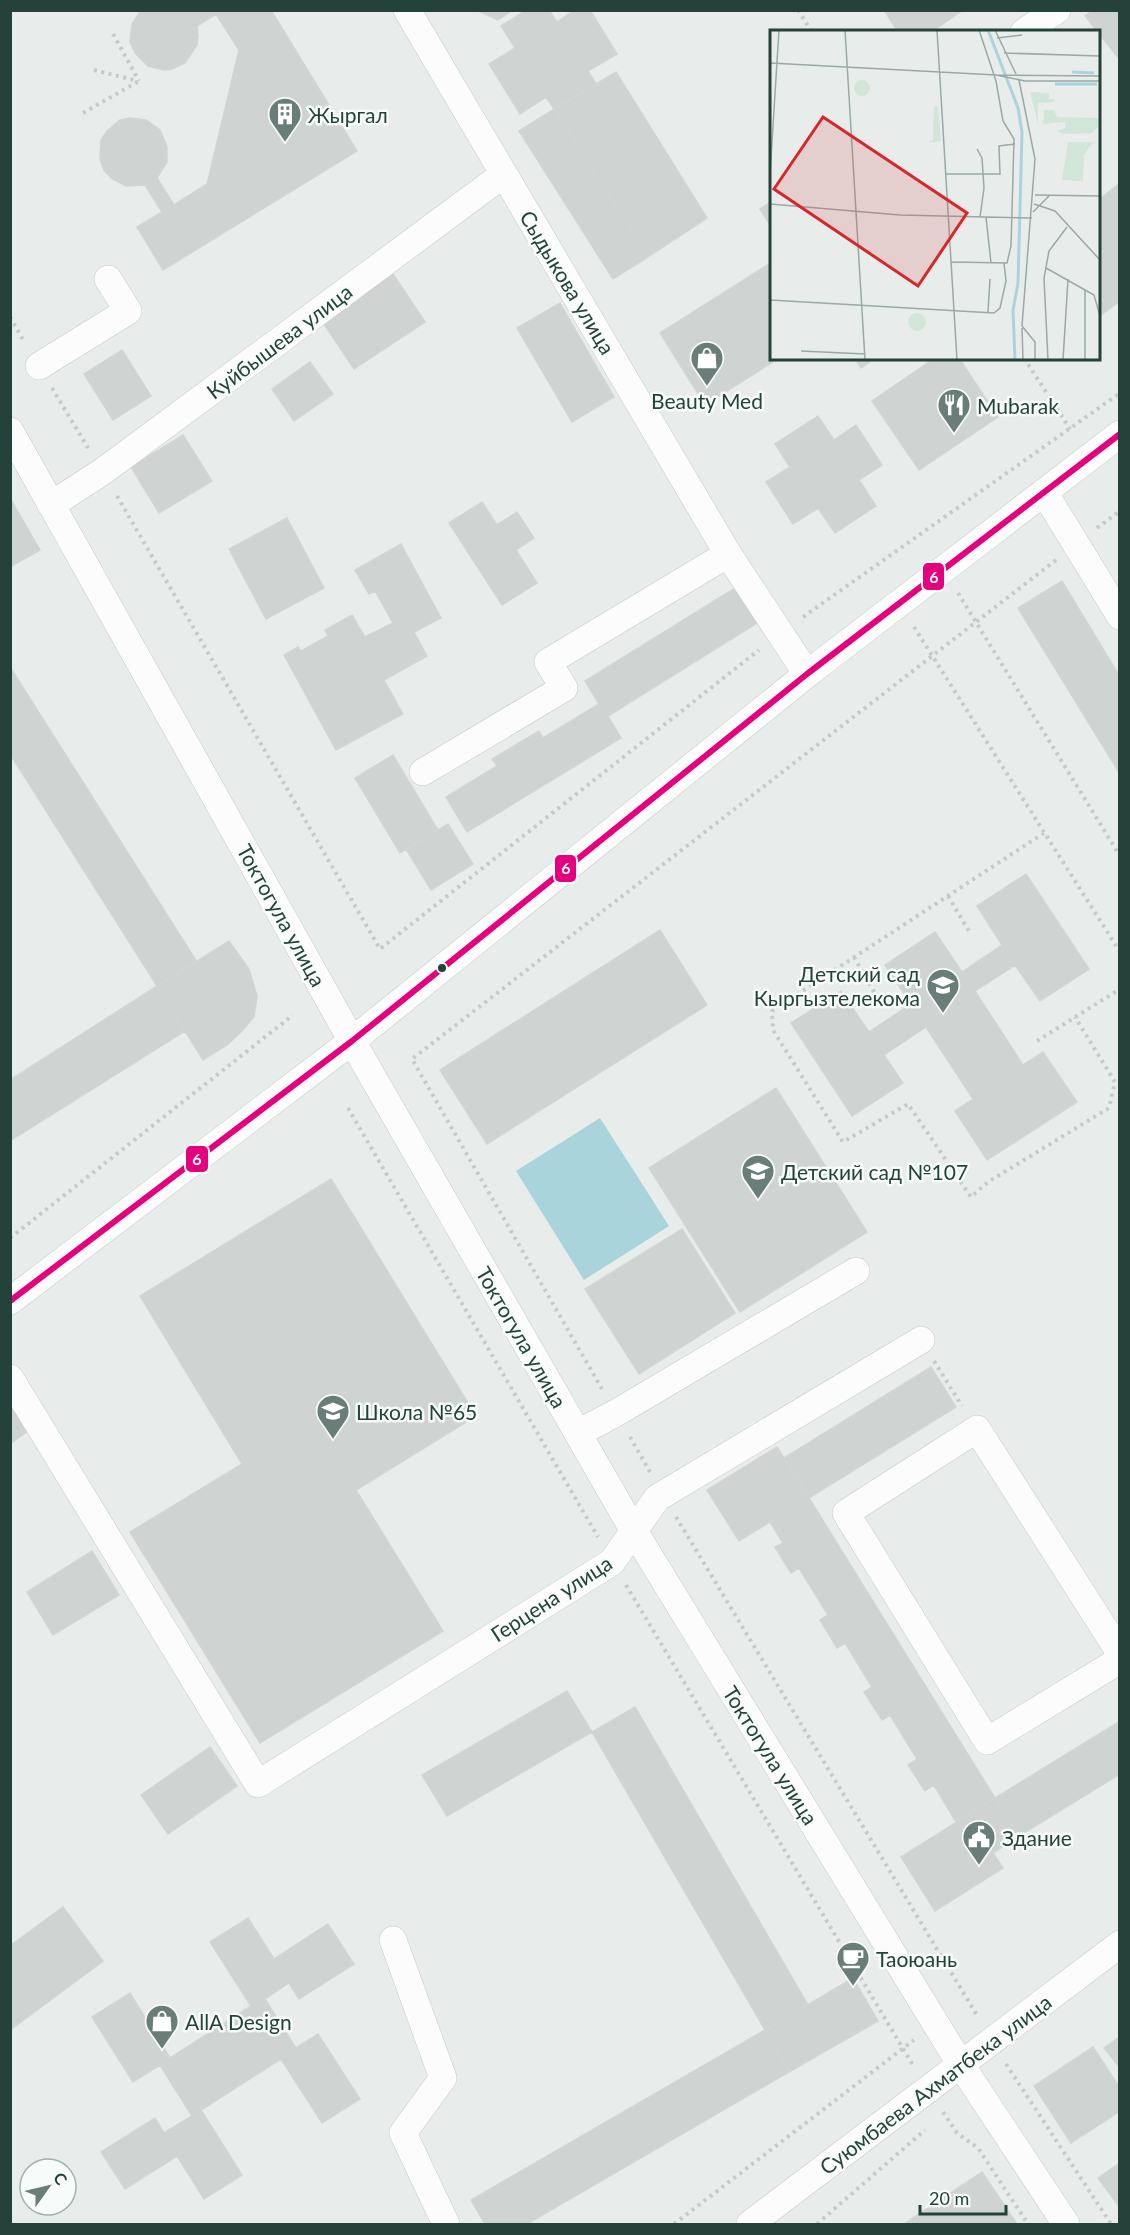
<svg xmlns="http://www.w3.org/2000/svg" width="1130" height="2235" font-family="Lato,sans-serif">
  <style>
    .water { fill: #a9d4db }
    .building { fill: #cfd4d2; stroke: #d1d6d4; stroke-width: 1.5 }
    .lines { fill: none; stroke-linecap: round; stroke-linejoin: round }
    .minor-casing { stroke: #c5cac8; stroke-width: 28 }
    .path { stroke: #c3ccca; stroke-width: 4; stroke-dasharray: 3 4.5; stroke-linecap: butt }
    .minor { stroke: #fcfcfc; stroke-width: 27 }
    .bus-1-casing { stroke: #f7fbf9; stroke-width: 10 }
    .bus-1 { stroke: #e5007d; stroke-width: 6 }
    .bus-dot { fill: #24423a; stroke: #f7fbf9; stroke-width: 2 }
    .labels { text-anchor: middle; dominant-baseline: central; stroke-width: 5; stroke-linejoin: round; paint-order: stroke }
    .poi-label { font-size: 21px; fill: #24423a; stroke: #f7fbf9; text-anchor: start }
    .street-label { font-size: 21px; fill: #24423a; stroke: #f7fbf9 }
    .inset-river { fill: none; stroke: #a9d4db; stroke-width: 3 }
    .inset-road { fill: none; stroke: #9aa9a4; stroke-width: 1.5 }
    .view { fill: #d62828; fill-opacity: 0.15; stroke: #d62828; stroke-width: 3 }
    .inset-edge { fill: none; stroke: #24423a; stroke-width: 3 }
    .line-badge { stroke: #f7fbf9; stroke-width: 2 }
    .badge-label { font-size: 16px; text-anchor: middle; font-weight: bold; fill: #fff }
  </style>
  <rect width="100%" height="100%" fill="#e8edeb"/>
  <path class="water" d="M 600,1118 L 669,1226 L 584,1280 L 516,1171 Z"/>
  <path class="building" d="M 141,10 L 188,10 L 190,13 L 194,10 L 271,10 L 357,151 L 163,270 L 137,227 L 162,212 L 145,185 L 126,186 L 111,178 L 104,170 L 100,159 L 101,140 L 107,131 L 120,120 L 130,118 L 146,120 L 160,130 L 167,147 L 167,162 L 157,178 L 174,205 L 207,184 L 239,50 L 216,14 L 197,26 L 198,36 L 197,45 L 185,63 L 172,69 L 164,70 L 148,66 L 135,53 L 130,42 L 132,24 Z
    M 476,10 L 513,10 L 498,20 Z
    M 526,10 L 549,10 L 557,22 L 575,10 L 590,10 L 617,54 L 588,71 L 596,84 L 554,109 L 546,97 L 520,114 L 489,64 L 515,48 L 501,26 Z
    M 884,10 L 963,10 L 931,32 L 898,32 Z
    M 1093,10 L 1120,10 L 1120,60 L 1085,16 Z
    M 616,72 L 707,218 L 648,257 L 554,109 Z
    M 554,109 L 648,257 L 613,279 L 519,131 Z
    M 1120,183 L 1120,301 L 1098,317 L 1098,200 Z
    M 772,201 L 772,228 L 760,209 Z
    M 772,262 L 772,358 L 779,358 L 705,405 L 660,333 Z
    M 393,274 L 425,322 L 354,369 L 322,321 Z
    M 560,303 L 614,397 L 572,422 L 517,328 Z
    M 122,350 L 151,396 L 113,420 L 84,374 Z
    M 855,358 L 875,358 L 861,368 Z
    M 935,358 L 959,358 L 998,417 L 919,470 L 872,401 Z
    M 310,362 L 333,394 L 294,421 L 272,389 Z
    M 818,416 L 834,440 L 856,425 L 882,465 L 859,480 L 876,506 L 835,533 L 818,508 L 793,524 L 766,482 L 790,467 L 775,444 Z
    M 183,435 L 212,481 L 159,513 L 131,467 Z
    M 10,498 L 40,550 L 10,567 Z
    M 482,502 L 497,525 L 517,512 L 534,538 L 516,550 L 537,583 L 502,605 L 449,523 Z
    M 287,518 L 324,588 L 266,619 L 229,549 Z
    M 401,544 L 441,618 L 414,632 L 427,656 L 384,680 L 403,714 L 336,750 L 284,655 L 298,647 L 301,651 L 328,636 L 325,630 L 352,615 L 365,637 L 393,623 L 375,591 L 369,594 L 355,570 Z
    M 1062,581 L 1120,677 L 1120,774 L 1018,608 Z
    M 735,588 L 757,623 L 608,716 L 621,738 L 467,832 L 446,797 L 497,766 L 492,759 L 539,731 L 543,738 L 599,704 L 585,681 Z
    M 10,667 L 197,962 L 157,986 L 10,754 Z
    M 393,755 L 438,830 L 400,853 L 355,778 Z
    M 448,824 L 473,864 L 431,890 L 406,849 Z
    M 1026,874 L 1089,969 L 1040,1001 L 1015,965 L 975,991 L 1023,1065 L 1043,1052 L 1077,1102 L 987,1160 L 955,1111 L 973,1099 L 926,1027 L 884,1055 L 903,1083 L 852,1116 L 791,1023 L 841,991 L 869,1032 L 911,1004 L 885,965 L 935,932 L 962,972 L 1002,945 L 977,906 Z
    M 660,930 L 707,1005 L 487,1144 L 440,1070 Z
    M 229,941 L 249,969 L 257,996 L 254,1017 L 242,1031 L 227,1045 L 203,1060 L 157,986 Z
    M 157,986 L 185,1031 L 10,1141 L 10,1080 Z
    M 776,1088 L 867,1232 L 740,1312 L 649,1168 Z
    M 331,1179 L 476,1416 L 356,1490 L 443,1631 L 260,1743 L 130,1532 L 242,1464 L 140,1296 Z
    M 682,1229 L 735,1313 L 639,1374 L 585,1289 Z
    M 931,1367 L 956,1407 L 809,1498 L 784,1458 Z
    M 10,1403 L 30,1429 L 10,1444 Z
    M 777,1447 L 809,1498 L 739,1541 L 707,1490 Z
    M 809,1498 L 995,1798 L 956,1822 L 934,1785 L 925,1791 L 908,1765 L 917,1759 L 890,1715 L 882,1720 L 864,1692 L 872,1687 L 845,1643 L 837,1648 L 820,1620 L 828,1615 L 799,1568 L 791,1573 L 775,1547 L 783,1543 L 770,1522 Z
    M 92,1551 L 119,1595 L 53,1635 L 27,1592 Z
    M 567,1691 L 592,1732 L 447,1816 L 422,1775 Z
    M 635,1707 L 808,2005 L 765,2030 L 592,1732 Z
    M 1120,1721 L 1120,1774 L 1019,1836 L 995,1798 Z
    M 210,1747 L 237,1786 L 168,1834 L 141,1795 Z
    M 995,1798 L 1019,1836 L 993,1853 L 1003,1868 L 935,1911 L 901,1857 Z
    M 63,1907 L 103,1961 L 10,2030 L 10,1946 Z
    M 248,1918 L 274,1959 L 328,1924 L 354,1964 L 299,1999 L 289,1983 L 265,1999 L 296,2048 L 318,2034 L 360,2099 L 322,2123 L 281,2059 L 201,2110 L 242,2175 L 204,2199 L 177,2156 L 125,2189 L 101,2152 L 155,2118 L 164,2133 L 192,2116 L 160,2065 L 133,2082 L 92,2017 L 130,1993 L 170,2058 L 251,2006 L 210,1942 Z
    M 853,1978 L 878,2021 L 789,2072 L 765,2030 Z
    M 765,2030 L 789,2072 L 527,2224 L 485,2224 L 471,2200 Z
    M 1120,2037 L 1120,2068 L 1104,2048 Z
    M 1093,2047 L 1120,2088 L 1120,2111 L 1071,2143 L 1034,2086 Z
    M 1120,2163 L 1120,2208 L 1098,2178 Z
    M 982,2172 L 1017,2224 L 904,2224 Z"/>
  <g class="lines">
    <g class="minor-casing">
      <path id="minor" d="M 407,10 L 728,554
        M 1024,32 L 1057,10
        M 39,366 L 128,311 L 108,279
        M 10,431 L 352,1041 L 634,1531 L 961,2065 L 1066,2224
        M 1044,492 L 1120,616
        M 51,505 L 102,472 L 504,174
        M 423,772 L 564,688 L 548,662 L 728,554 L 807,674
        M 10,1301 L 352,1041 L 807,674 L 1120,434
        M 10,1378 L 258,1784 L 612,1562 L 657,1498 L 921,1340
        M 578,1433 L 616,1413 L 856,1271
        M 1120,1653 L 977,1429 L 846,1513 L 987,1741 L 1120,1660
        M 393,1940 L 443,2078 L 403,2133 L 446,2224
        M 750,2224 L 1120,1944"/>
    </g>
    <path class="path" d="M 798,10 L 812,32
      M 113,34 L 139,81
      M 94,70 L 138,81
      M 83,113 L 139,81
      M 10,317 L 25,343
      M 1024,358 L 1070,429
      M 52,388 L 88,448
      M 117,496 L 380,949 L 759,650
      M 1097,528 L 1120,511
      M 958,593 L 1120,856
      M 803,617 L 1120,393
      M 914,627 L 1120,952
      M 1044,833 L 772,1011 L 773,1030 L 843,1142 L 908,1104 L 971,1197 L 988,1182 L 1109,1108 L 1115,1082 L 1075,1017
      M 948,896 L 970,933
      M 854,957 L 877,997
      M 1037,1041 L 1120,989
      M 348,1108 L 598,1537
      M 10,1238 L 293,1015
      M 934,1361 L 962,1406
      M 602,1389 L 412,1059 L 1056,560
      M 630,1437 L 650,1472
      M 676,1517 L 978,2017
      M 626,1585 L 914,2067
      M 1006,2064 L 1111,2224
      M 943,2112 L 957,2133 L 978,2148 L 1028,2224
      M 674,2224 L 914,2040
      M 817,2224 L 925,2130"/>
    <use href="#minor" class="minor"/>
    <g class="bus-1-casing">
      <path id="bus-1" d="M 10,1301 L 352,1041 L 807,674 L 1120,434"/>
    </g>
    <use href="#bus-1" class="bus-1"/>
  </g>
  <defs>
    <g id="building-pin" transform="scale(1.725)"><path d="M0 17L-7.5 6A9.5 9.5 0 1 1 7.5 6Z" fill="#697e78" stroke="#f7fbf9"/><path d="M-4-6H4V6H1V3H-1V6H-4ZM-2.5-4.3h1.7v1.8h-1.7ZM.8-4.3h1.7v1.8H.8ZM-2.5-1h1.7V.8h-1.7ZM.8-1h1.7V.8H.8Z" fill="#fff"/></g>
    <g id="shop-pin" transform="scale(1.725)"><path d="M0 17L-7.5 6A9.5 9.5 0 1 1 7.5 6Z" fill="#697e78" stroke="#f7fbf9"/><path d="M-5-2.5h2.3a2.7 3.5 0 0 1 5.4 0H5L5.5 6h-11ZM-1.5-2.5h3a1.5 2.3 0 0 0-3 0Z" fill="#fff"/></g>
    <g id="restaurant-pin" transform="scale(1.725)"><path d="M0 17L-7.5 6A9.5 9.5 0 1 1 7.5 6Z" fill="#697e78" stroke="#f7fbf9"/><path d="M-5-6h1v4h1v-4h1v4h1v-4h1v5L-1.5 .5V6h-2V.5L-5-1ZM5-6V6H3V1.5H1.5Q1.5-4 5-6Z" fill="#fff"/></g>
    <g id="school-pin" transform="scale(1.725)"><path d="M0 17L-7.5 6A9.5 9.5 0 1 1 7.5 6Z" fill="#697e78" stroke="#f7fbf9"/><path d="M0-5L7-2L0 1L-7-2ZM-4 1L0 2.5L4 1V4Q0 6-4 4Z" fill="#fff"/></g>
    <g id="civic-pin" transform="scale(1.725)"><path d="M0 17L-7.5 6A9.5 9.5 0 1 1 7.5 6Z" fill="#697e78" stroke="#f7fbf9"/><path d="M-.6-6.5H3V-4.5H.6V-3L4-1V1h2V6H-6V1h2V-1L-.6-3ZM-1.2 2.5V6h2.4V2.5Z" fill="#fff"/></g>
    <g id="cafe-pin" transform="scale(1.725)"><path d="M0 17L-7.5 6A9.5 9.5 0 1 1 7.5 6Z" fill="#697e78" stroke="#f7fbf9"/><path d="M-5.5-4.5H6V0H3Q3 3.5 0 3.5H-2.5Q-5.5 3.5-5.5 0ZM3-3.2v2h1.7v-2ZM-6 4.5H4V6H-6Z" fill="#fff"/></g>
  </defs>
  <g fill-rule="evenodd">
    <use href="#building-pin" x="285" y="114"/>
    <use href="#shop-pin" x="707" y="358"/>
    <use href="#restaurant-pin" x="954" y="405"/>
    <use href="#school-pin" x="943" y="985"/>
    <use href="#school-pin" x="758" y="1171"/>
    <use href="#school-pin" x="333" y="1411"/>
    <use href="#civic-pin" x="979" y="1837"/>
    <use href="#cafe-pin" x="853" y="1958"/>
    <use href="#shop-pin" x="162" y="2021"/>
  </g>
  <circle class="bus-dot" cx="442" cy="968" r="5"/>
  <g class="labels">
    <g class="poi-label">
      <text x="308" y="114">Жыргал</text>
      <text x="707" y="400" text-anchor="middle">Beauty Med</text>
      <text x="977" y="405">Mubarak</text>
      <text x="920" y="973" text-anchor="end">Детский сад<tspan x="920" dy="24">Кыргызтелекома</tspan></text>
      <text x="781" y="1171">Детский сад №107</text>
      <text x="356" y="1411">Школа №65</text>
      <text x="1002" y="1837">Здание</text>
      <text x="876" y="1958">Таоюань</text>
      <text x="185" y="2021">AllA Design</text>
    </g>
    <g class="street-label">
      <text transform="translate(568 282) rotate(59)">Сыдыкова улица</text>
      <text transform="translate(279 341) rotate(-37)">Куйбышева улица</text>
      <text transform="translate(282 915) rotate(61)">Токтогула улица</text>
      <text transform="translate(522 1337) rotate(60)">Токтогула улица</text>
      <text transform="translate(551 1598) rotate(-33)">Герцена улица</text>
      <text transform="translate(771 1755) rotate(58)">Токтогула улица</text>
      <text transform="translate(935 2084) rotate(-37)">Суюмбаева Ахматбека улица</text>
    </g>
  </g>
  <g transform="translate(770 30)">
    <rect width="330" height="330" fill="#e8edeb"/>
    <path d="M 260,62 L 279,63 L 279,69 L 284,69 L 284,72 L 268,73 L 268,94 ZM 164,76 L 168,77 L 171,111 L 157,113 L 163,110 ZM 274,80 L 284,80 L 287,87 L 330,88 L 330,95 L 322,103 L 294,104 L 287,101 L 295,98 L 295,92 L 273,94 ZM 298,112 L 323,112 L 314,125 L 313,151 L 292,150 Z" fill="#d1e6d8"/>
    <path d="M84 58a8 8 0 1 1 16 0a8 8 0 1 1-16 0ZM138 292a9 9 0 1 1 18 0a9 9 0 1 1-18 0Z" fill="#d1e6d8"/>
    <path class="inset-river" d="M 218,0 L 248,78 L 252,102 L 248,253 L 243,280 L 245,330M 302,42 L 324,43M 285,54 L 327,54"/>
    <path class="inset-road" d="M 75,0 L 95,330M 167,0 L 187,330M 225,0 L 246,44M 227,8 L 252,5M 234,23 L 330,26M 0,33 L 226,45 L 255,51 L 330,51M 226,45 L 330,46M 249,50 L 265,129 L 252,296 L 265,312 L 265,330M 207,119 L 212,128 L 214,158 L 210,187M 0,144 L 9,0M 176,144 L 230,144 L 229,116 L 245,114M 265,165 L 330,166M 0,174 L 130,185 L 262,188M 264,174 L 285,181 L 330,230M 263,182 L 279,166M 216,187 L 221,233M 181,232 L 237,233 L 241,216 L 244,109 L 233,91 L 226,51 L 209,0M 276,238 L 324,265 L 330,286M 0,270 L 224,283 L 230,278 L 236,251 L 234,233M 218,282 L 220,249M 252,298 L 253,330M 31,321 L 95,324M 278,330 L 274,248 L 279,221 L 297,197M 293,330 L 298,249M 315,330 L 315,259"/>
    <path class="view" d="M 53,87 L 197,183 L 148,256 L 4,159 Z"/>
    <rect width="330" height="330" class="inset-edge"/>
  </g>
  <g class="line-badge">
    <rect x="922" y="562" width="23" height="29" rx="6" fill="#e5007d"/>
    <rect x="554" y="854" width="23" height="29" rx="6" fill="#e5007d"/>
    <rect x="185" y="1145" width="24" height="28" rx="6" fill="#e5007d"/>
  </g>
  <g class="badge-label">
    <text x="934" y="583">6</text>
    <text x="566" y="874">6</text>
    <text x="197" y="1165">6</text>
  </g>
  <rect width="1130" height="2235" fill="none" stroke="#24423a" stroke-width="24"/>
  <g transform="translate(48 2187) rotate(56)"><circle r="28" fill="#f7fbf9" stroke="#a3b1ad" stroke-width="1.5"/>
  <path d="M0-4.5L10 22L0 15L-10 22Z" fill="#697e78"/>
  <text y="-9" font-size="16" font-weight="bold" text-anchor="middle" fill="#24423a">С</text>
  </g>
  <path d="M920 2205v9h86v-9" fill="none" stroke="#24423a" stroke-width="3"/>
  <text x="929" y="2205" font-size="18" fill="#24423a" stroke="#f7fbf9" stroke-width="4.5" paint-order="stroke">20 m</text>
</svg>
